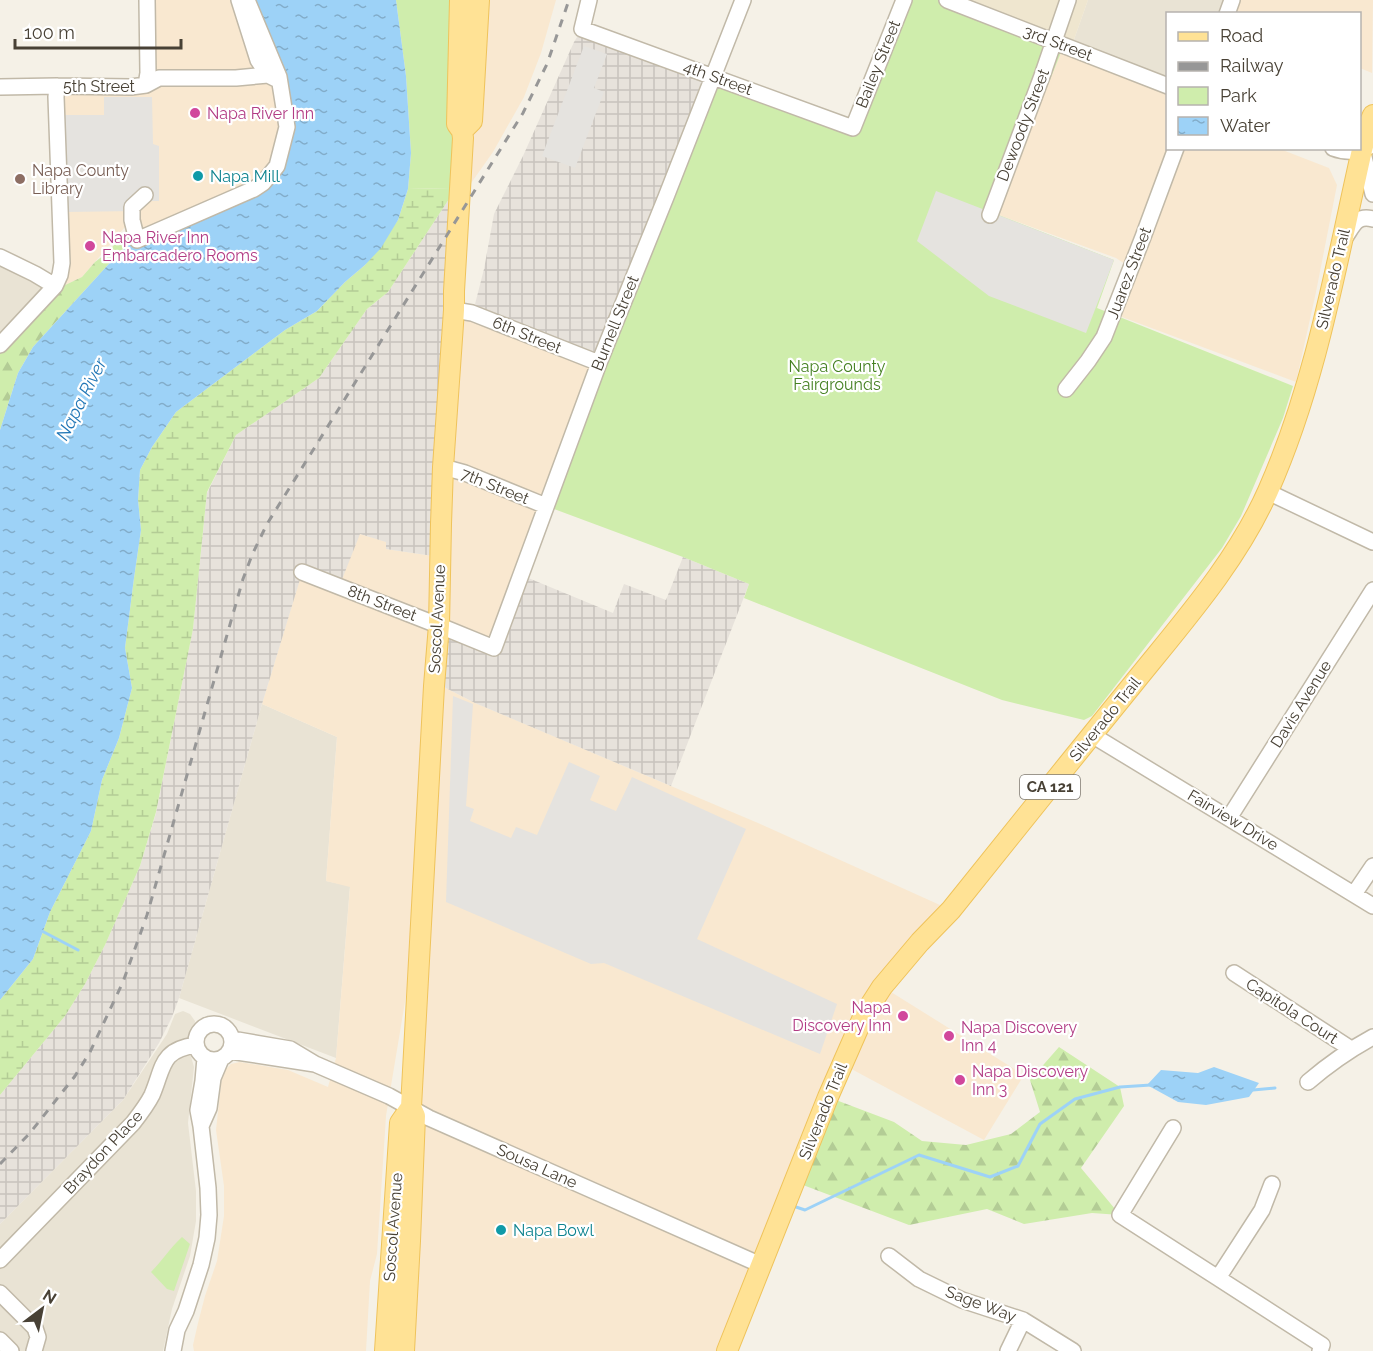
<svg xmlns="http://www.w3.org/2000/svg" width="1373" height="1351" font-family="Raleway,sans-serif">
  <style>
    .residential { fill: #e9e3d4 }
    .commercial { fill: #f9e8d0 }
    .industrial { fill: url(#industrial-grid) }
    .education { fill: #efe6cf }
    .forest { fill: url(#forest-firs) }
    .wetland { fill: url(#wetland-marsh) }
    .green { fill: #cfedac }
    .parking { fill: #e5e3df }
    .water { fill: url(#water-ripples) }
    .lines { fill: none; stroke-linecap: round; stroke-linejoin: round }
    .stream { stroke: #9dd2f7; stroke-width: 3 }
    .minor-casing { stroke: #c1b9a8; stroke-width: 18 }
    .major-casing { stroke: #efc35b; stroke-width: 22 }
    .minor { stroke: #fff; stroke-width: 15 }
    .major { stroke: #ffe295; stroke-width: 20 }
    .rail { stroke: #979797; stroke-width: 3; stroke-dasharray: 8 8; stroke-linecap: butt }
    .hotel-dot { fill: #d1479c; stroke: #fff; stroke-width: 2 }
    .culture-dot { fill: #0f9aa8; stroke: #fff; stroke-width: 2 }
    .education-dot { fill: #8d6e63; stroke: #fff; stroke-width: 2 }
    .labels { text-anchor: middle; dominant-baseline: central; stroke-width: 4.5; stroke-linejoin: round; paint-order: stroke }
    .shield { fill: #fff; stroke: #7f7a72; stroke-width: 1.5 }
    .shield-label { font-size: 15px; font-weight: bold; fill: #484135 }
    .street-label { font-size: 16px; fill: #484135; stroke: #fff }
    .hotel-label { font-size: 16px; fill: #b23c85; stroke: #fff; text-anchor: start }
    .education-label { font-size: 16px; fill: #785e54; stroke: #fff; text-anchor: start }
    .culture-label { font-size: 16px; fill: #0d838f; stroke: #fff; text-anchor: start }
    .park-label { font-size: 16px; fill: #458022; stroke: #fff }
    .water-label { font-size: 18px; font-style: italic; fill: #2277b6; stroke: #fff }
  </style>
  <defs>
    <pattern id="industrial-grid" width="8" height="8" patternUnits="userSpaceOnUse" patternTransform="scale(1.5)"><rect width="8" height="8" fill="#e7e2db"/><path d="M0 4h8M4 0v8" fill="none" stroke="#c8c3bd"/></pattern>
    <pattern id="forest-firs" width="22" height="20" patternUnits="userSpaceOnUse" patternTransform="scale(1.5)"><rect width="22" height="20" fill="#cfedac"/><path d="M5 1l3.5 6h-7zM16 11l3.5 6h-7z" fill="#b3cc95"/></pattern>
    <pattern id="wetland-marsh" width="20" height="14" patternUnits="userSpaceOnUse" patternTransform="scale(1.5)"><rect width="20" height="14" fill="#cfedac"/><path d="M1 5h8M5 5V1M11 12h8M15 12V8" fill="none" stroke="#b3cc95"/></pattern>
    <pattern id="water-ripples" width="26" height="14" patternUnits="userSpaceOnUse" patternTransform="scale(1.5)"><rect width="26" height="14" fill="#9dd2f7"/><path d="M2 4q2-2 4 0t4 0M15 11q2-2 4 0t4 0" fill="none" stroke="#82acc9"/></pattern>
  </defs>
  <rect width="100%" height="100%" fill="#f5f1e7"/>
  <path class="residential" d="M 1088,0 L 1232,0 L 1227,13 L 1168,14 L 1167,86 L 1071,48 Z
    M 0,258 L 59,288 L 0,340 Z
    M 262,704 L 337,737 L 326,881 L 350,886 L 336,1058 L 179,998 Z
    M 183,1011 L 190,1014 L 195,1021 L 194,1029 L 188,1036 L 190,1053 L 194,1067 L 188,1123 L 196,1191 L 196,1221 L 190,1256 L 172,1309 L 163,1351 L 0,1351 L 0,1224 L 123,1100 L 167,1034 L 175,1014 Z"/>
  <path class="commercial" d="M 147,0 L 239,0 L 275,79 L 287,127 L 270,175 L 137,240 L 131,220 L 82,277 L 59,288 L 57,92 L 146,84 Z
    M 479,0 L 556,0 L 541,53 L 524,97 L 493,152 L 469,186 L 473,139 L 472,121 Z
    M 1232,0 L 1373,0 L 1372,73 L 1360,68 L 1360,14 L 1227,14 Z
    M 1064,45 L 1167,86 L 1168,148 L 1280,149 L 1329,168 L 1337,185 L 1316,292 L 1296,382 L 1114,314 L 1131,268 L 1116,258 L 996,214 Z
    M 461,314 L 599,363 L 494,648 L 445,628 L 454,470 L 454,437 Z
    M 360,534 L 387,542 L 386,549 L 433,556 L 410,972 L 386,1116 L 377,1254 L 370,1281 L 366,1351 L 194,1351 L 193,1345 L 198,1323 L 205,1296 L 217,1261 L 224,1216 L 224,1186 L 216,1130 L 222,1075 L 226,1069 L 231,1064 L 240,1062 L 288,1070 L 328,1087 L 336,1058 L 350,887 L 326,881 L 337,737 L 262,704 L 302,572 Z
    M 442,686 L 473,702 L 758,823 L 951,910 L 883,987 L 1024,1075 L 984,1140 L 842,1064 L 727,1351 L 404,1351 Z"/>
  <path class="industrial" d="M 582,29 L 714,77 L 599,363 L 472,316 L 484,269 L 494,214 L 523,156 L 574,42 Z
    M 451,196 L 443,331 L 433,556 L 386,549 L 386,542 L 360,534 L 339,587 L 302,573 L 262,704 L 179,998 L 172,1017 L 159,1043 L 123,1100 L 0,1224 L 0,1095 L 65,1016 L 85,984 L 105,945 L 140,866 L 156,813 L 193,629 L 207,493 L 236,435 L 319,378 L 367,309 L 388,292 Z
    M 683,557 L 749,584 L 671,786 L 475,703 L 442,686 L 445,628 L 494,648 L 521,575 L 613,613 L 624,584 L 666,600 Z"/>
  <path class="education" d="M 947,0 L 1088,0 L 1071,48 Z"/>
  <path class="forest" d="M 126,231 L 130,242 L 117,255 L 33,347 L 18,373 L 0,430 L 0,345 L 59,288 L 82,277 L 95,262 L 108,252 Z
    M 1059,1047 L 1120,1087 L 1124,1106 L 1081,1168 L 1120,1215 L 1092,1213 L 1024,1224 L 987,1209 L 909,1225 L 795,1182 L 828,1097 L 894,1122 L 922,1141 L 966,1145 L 1011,1134 L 1040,1112 L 1030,1080 Z"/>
  <path class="wetland" d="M 451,188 L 451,196 L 388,292 L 367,309 L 319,378 L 236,435 L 207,492 L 193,629 L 156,812 L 140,866 L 105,945 L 85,984 L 65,1016 L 0,1095 L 0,1000 L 33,959 L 50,912 L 91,831 L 102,780 L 119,738 L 132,688 L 125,648 L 134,578 L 141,530 L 138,500 L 140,470 L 152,447 L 176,412 L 285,330 L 317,311 L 345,282 L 365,265 L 398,220 L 408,189 Z"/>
  <path class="green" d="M 396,0 L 460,0 L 451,188 L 408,189 L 411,153 L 406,76 Z
    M 904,0 L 947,0 L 1064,45 L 996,214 L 1114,260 L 1097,308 L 1293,386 L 1283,418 L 1241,516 L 1222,548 L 1092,716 L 1084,720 L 1002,700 L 744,598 L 749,584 L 683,557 L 546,506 L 714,77 L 853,128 Z
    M 182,1237 L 190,1244 L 174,1291 L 167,1289 L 151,1272 C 162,1261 170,1248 182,1237 Z"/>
  <path class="parking" d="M 584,46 L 607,54 L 594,88 L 604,92 L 575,168 L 542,156 Z
    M 104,97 L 152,97 L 153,144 L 159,146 L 159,201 L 146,201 L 136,211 L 66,212 L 65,115 L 104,115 Z
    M 936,191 L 1114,260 L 1086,333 L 989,296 L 917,241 Z
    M 453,696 L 473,704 L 466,806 L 474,809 L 470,821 L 511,838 L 516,827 L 537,835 L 569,762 L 600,776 L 590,800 L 616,811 L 632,777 L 746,829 L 697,939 L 837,1004 L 820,1054 L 604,963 L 591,964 L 446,902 Z"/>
  <path class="water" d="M 253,0 L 396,0 L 406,76 L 411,153 L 408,189 L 398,220 L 381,248 L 365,265 L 345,282 L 317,311 L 285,330 L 176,412 L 152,447 L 140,470 L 138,500 L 141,530 L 134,578 L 125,648 L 132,688 L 119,738 L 102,780 L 91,831 L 50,912 L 33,959 L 0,1000 L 0,430 L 18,373 L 33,347 L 117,255 L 128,246 L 130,242 L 132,245 L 255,193 L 290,132 Z
    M 1214,1067 L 1259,1083 L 1249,1097 L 1206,1105 L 1178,1102 L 1147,1085 L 1161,1070 L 1198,1073 Z"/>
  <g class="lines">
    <path class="stream" d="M 40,930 L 78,950
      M 1253,1090 L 1275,1088
      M 796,1207 L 805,1210 L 919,1155 L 990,1177 L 1018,1166 L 1040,1124 L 1075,1099 L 1120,1087 L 1151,1085"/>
    <g class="minor-casing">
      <path id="minor" d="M 239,0 L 258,60 L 268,75 L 276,79
        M 589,0 L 582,29 L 853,128 L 904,0
        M 947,0 L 1168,86
        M 1227,14 L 1232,0
        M 146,85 L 148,73 L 147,0
        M 0,87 L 57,86 L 131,87 L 146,85 L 159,78 L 236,78 L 268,75
        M 1333,148 C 1346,153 1358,152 1370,146
        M 1363,153 L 1373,194
        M 145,195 L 132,207 L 132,220 L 137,240 L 254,189 L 263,183 L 277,166 L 287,127 L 279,77 L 247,0
        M 990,215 L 1042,76 L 1068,0
        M 1346,236 C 1354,224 1357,215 1373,219
        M 0,257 L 35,274 L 55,286
        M 454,310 L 472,313 L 599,363
        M 0,345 L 55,286 L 60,275 L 62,263 L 56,97 L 57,86
        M 1066,389 L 1088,361 L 1104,337 L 1143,237 L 1176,148
        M 443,467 L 465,473 L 546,506
        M 1268,492 L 1373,542
        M 302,572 L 445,628 L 494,648 L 599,363 L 666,197 L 743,0
        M 1092,735 L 1373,906
        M 1229,818 L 1373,590
        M 1354,894 L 1373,866
        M 1234,973 L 1351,1049
        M196 1042a18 18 0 1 1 36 0a18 18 0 1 1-36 0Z
        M 230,1051 L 315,1064 L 290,1049 L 232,1039
        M 205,1058 L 203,1081 L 198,1110 L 201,1126 L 209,1108 L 213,1078 L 221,1059
        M 315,1064 L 389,1096 L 429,1118 L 761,1265
        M 1308,1082 C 1329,1064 1349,1050 1373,1037
        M 1173,1128 L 1120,1215 L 1218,1278
        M 1272,1184 L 1262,1210 L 1218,1278 L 1322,1345 L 1320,1351
        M 889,1256 L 919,1279 L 962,1300 L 1023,1320 L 1073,1351
        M 0,1260 L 133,1123 C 140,1114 147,1105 152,1095 C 164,1067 160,1050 196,1045
        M 0,1293 L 35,1328 L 38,1337 L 34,1351
        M 0,1340 L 11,1351
        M 173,1351 L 177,1330 L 186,1311 L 201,1265 L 207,1238 L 209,1215 L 208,1188 L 201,1126
        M 1008,1351 L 1023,1320"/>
    </g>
    <g class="major-casing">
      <path id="major" d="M 462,131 L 472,121 L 479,0
        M 385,1351 L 400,1123 L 411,1107
        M 404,1351 L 410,1241 L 415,1116 L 411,1107 L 434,686 L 439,625 L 441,524 L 443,467 L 454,310 L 454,291 L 463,138 L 462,131 L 457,124 L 460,0
        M 727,1351 L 828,1097 L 864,1015 L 882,987 L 920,942 L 951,910 C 1011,835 1072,759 1133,684 C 1182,623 1236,563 1268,491 C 1316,383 1336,265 1362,150 L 1369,124 L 1373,115"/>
    </g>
    <use href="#minor" class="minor"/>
    <use href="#major" class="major"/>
    <path class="rail" d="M 0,1164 L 30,1133 L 75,1076 L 90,1052 L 123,982 L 147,915 L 243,579 L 252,555 L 267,524 L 523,113 L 547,64 L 569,0"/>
  </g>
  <g class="hotel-dot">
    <circle cx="195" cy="113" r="6"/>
    <circle cx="90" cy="246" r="6"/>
    <circle cx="903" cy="1016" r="6"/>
    <circle cx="949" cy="1036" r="6"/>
    <circle cx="960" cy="1080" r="6"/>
  </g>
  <g class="culture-dot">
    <circle cx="198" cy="176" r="6"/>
    <circle cx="501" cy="1230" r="6"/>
  </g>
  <circle class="education-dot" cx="20" cy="179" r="6"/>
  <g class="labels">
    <rect class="shield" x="1020" y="775" width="60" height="24" rx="4.5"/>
    <g class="shield-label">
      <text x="1050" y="787">CA 121</text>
    </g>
    <g class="street-label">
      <text transform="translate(1058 43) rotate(21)">3rd Street</text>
      <text transform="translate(878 64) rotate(-68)">Bailey Street</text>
      <text transform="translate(718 78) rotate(20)">4th Street</text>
      <text x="99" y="86">5th Street</text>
      <text transform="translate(1023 125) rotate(-69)">Dewoody Street</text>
      <text transform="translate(1129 273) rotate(-69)">Juarez Street</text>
      <text transform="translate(1333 279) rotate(-77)">Silverado Trail</text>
      <text transform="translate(615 323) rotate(-68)">Burnell Street</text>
      <text transform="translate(527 335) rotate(22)">6th Street</text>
      <text transform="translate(495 486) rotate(22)">7th Street</text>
      <text transform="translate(382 603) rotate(21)">8th Street</text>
      <text transform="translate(437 619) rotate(-87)">Soscol Avenue</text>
      <text transform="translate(1301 704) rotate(-58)">Davis Avenue</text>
      <text transform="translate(1105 719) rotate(-51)">Silverado Trail</text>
      <text transform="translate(1233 820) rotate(31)">Fairview Drive</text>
      <text transform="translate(1292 1011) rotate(33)">Capitola Court</text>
      <text transform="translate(823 1111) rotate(-68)">Silverado Trail</text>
      <text transform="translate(103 1152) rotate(-47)">Braydon Place</text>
      <text transform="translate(537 1166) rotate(24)">Sousa Lane</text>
      <text transform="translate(393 1227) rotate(-86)">Soscol Avenue</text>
      <text transform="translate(981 1304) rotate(21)">Sage Way</text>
    </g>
    <g class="hotel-label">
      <text x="207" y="113">Napa River Inn</text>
      <text x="102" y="237">Napa River Inn<tspan x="102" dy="18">Embarcadero Rooms</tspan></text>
      <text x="891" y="1007" text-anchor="end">Napa<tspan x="891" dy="18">Discovery Inn</tspan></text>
      <text x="961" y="1027">Napa Discovery<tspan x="961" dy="18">Inn 4</tspan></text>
      <text x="972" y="1071">Napa Discovery<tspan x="972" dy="18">Inn 3</tspan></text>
    </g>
    <g class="education-label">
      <text x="32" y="170">Napa County<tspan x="32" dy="18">Library</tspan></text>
    </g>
    <g class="culture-label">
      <text x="210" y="176">Napa Mill</text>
      <text x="513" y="1230">Napa Bowl</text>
    </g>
    <g class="park-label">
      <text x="837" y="366">Napa County<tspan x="837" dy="18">Fairgrounds</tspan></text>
    </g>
    <g class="water-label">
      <text transform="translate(81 399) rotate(-63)">Napa River</text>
    </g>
  </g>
  <rect x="1166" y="12" width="195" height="138" fill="#ffffff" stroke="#b6b3ae" stroke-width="1.5"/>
  <rect x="1178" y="32" width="30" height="9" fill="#ffe295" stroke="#b6b3ae" stroke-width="1.5"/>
  <text x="1220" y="42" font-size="18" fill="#484135">Road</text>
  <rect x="1178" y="62" width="30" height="9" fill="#979797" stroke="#b6b3ae" stroke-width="1.5"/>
  <text x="1220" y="72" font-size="18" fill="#484135">Railway</text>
  <rect x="1178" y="87" width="30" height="18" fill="#cfedac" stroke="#b6b3ae" stroke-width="1.5"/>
  <text x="1220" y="102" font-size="18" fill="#484135">Park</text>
  <rect x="1178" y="117" width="30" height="18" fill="url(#water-ripples)" stroke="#b6b3ae" stroke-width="1.5"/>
  <text x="1220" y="132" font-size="18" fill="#484135">Water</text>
  <g transform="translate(42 1309) rotate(32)" stroke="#ffffff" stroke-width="4.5" paint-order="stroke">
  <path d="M0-4.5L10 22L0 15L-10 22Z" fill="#484135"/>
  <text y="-9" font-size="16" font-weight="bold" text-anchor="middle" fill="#484135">N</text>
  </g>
  <path d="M15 39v9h166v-9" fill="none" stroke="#484135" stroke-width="3"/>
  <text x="24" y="39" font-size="18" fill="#484135" stroke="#ffffff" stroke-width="4.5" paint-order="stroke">100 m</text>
</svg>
